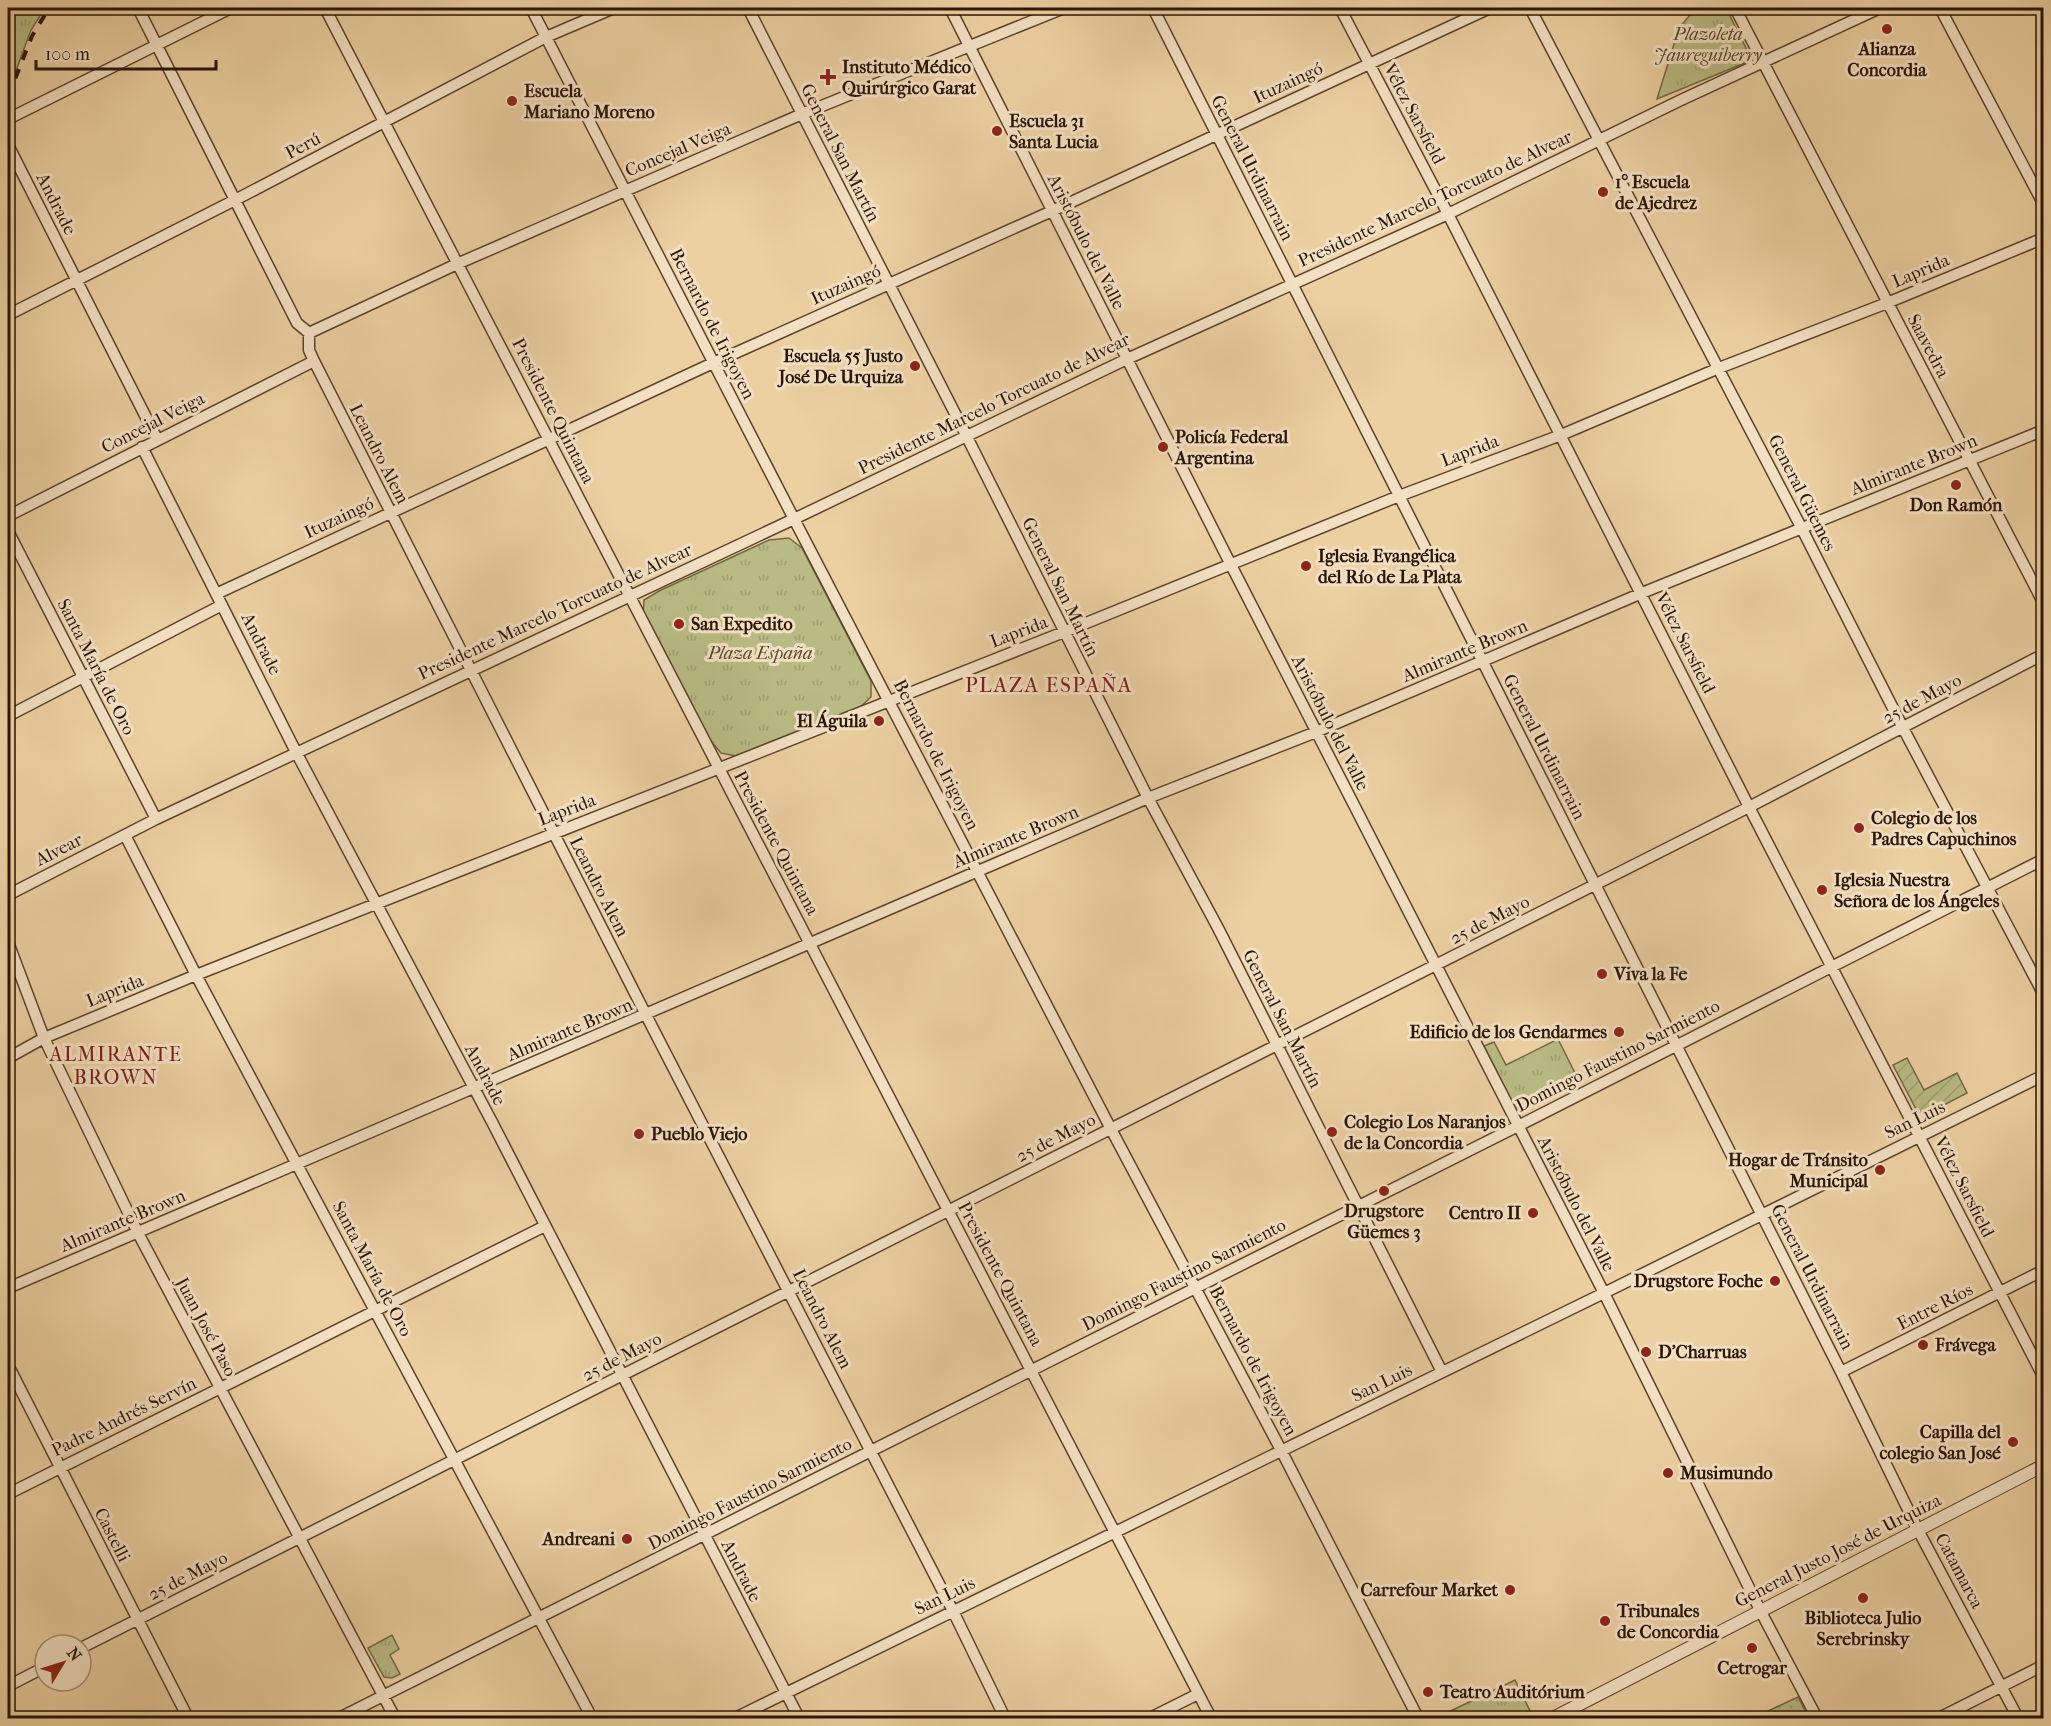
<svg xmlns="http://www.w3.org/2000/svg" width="2051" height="1726" font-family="'IM FELL French Canon',serif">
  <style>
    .grass { fill: url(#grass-dots); stroke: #726844; stroke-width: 1.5 }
    .park { fill: url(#park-tufts); stroke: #726844; stroke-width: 1.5 }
    .garden { fill: url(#garden-furrows); stroke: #726844; stroke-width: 1.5 }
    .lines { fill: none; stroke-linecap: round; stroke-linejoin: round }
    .minor-casing { stroke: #5c442c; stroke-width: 13 }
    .tertiary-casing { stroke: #5c442c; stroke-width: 14 }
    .minor { stroke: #f3e0c3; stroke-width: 10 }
    .tertiary { stroke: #f3e0c3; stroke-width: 12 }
    .rail { stroke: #2b1505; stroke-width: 4; stroke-dasharray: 10 10; stroke-linecap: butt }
    .poi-dot { fill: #8f2418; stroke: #f3e0c3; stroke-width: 2 }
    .labels { text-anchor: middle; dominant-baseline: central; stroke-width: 6; stroke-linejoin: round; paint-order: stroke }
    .park-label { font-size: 18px; font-style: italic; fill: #56472b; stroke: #f3e0c3 }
    .poi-label { font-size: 18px; font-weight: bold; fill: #2b1505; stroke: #f3e0c3; text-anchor: start }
    .street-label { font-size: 18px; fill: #2b1505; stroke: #f3e0c3 }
    .neighbourhood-label { font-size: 20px; letter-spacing: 1.5px; fill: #7a1f14; stroke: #f3e0c3 }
    .quarter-label { font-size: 21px; letter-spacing: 1.5px; fill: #7a1f14; stroke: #f3e0c3 }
  </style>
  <defs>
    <pattern id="grass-dots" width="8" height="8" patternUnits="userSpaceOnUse" patternTransform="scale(1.5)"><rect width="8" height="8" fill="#b9bb84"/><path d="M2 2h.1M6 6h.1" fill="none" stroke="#9fa070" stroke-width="1.8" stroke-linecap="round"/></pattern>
    <pattern id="park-tufts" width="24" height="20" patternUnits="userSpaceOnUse" patternTransform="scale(1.5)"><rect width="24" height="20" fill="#b9bb84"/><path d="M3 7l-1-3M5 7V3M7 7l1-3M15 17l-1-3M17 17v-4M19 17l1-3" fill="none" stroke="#9fa070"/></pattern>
    <pattern id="garden-furrows" width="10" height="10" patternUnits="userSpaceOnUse" patternTransform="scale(1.5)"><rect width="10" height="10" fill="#b9bb84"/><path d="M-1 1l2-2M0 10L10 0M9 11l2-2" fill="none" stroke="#9fa070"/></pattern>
  </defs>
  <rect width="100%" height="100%" fill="#edd0a2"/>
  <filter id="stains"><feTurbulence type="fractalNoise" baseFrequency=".00333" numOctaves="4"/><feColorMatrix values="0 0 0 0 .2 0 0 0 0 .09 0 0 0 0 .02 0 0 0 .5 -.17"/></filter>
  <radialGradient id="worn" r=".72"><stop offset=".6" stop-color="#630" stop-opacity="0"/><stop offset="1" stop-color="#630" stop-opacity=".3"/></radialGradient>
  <path class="grass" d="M 1798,1697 L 1808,1716 L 1803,1718 L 1753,1718 Z"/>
  <path class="park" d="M 8,8 L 45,8 L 31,30 L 8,92 Z
    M 1696,8 L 1726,8 L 1752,60 L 1657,99 L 1679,28 Z
    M 789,538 L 802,548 L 871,681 L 871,697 L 859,708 L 736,756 L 721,753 L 704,733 L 643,615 L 644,600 L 659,591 L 769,540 Z
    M 1558,1039 L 1579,1081 L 1521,1110 L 1514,1107 L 1484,1046 L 1494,1042 L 1506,1065 Z
    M 392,1635 L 399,1649 L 390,1655 L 400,1674 L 392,1678 L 384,1677 L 368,1648 Z
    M 1515,1680 L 1531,1713 L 1521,1718 L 1436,1718 Z"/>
  <path class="garden" d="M 1907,1058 L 1924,1090 L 1957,1073 L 1967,1093 L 1927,1114 L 1917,1111 L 1893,1065 Z"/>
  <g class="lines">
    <g class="minor-casing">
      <path id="minor" d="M 138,8 L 297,323 L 309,333 L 309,350 L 314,361 L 646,1015 L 953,1611 L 1005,1718
        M 325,8 L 1211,1718
        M 531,8 L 794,519 L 1111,1129 L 1281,1450 L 1418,1718
        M 748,8 L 966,435 L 1148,798 L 1218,928 L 1442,1372
        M 950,8 L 1231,565 L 1604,1293 L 1761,1612 L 1817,1718
        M 1153,8 L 1841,1372 L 1918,1530 L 2018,1718
        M 1340,8 L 1448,214 L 1749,807 L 2044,1378
        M 1530,8 L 1802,529 L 1903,728 L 2044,995
        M 1735,8 L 2044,604
        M 1940,8 L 2044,205
        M 8,119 L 231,8
        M 8,145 L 157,439
        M 8,315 L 235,200 L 546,37 L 614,8
        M 309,333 L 457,264 L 802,114 L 1064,8
        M 142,447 L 296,752 L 492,1122 L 799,1718
        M 8,516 L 314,361
        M 8,531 L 156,819
        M 216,594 L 713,363 L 1052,211 L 1490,8
        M 8,716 L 222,605
        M 125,835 L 196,975 L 592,1718
        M 8,895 L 156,819 L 794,519 L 1127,359 L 1448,214 L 1681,100 L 1880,8
        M 8,942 L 44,1038 L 138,1233 L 395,1718
        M 8,1058 L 44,1038 L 196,975 L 1064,632 L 1399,496 L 1561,435 L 1719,368 L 1887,303 L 2044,238
        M 8,1288 L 1148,798 L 1316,732 L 1642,593 L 2044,430
        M 8,1365 L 188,1718
        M 1841,1372 L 2044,1270
        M 8,1494 L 545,1226
        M 81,1648 L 1749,807 L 2044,654
        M 8,1686 L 45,1667
        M 339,1718 L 1518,1126 L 2044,859
        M 735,1718 L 1604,1293 L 2044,1075
        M 1150,1718 L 1198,1694
        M 1939,1718 L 2044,1665"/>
    </g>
    <g class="tertiary-casing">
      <path id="tertiary" d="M 1553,1718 L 2044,1465"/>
    </g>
    <use href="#minor" class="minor"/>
    <use href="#tertiary" class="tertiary"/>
    <path class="rail" d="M 8,97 L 32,36 L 49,8"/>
  </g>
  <g class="poi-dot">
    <circle cx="1887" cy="29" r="6"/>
    <path d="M825 68h6v6h6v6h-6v6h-6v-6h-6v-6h6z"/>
    <circle cx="512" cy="101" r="6"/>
    <circle cx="997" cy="131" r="6"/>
    <circle cx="1603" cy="192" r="6"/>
    <circle cx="915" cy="366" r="6"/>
    <circle cx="1163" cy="447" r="6"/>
    <circle cx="1956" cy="485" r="6"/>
    <circle cx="1306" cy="566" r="6"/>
    <circle cx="679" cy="624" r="6"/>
    <circle cx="879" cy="721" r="6"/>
    <circle cx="1859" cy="828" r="6"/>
    <circle cx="1822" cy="890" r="6"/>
    <circle cx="1602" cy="974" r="6"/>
    <circle cx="1619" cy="1032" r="6"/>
    <circle cx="1332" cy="1132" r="6"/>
    <circle cx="639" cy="1134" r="6"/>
    <circle cx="1880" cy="1170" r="6"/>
    <circle cx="1384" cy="1191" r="6"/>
    <circle cx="1533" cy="1213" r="6"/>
    <circle cx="1775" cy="1281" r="6"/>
    <circle cx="1923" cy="1345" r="6"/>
    <circle cx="1646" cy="1352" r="6"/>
    <circle cx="2013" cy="1442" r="6"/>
    <circle cx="1668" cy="1473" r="6"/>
    <circle cx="627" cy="1539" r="6"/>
    <circle cx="1510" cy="1590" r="6"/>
    <circle cx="1863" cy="1598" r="6"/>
    <circle cx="1605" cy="1621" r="6"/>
    <circle cx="1752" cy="1648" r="6"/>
    <circle cx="1428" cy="1692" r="6"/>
  </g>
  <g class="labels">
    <g class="park-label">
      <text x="1708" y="34">Plazoleta<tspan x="1708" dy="21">Jaureguiberry</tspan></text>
      <text x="760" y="653">Plaza España</text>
    </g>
    <g class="poi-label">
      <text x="1887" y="49" text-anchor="middle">Alianza<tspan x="1887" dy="21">Concordia</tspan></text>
      <text x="842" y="67">Instituto Médico<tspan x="842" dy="21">Quirúrgico Garat</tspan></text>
      <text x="524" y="91">Escuela<tspan x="524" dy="21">Mariano Moreno</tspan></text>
      <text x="1009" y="121">Escuela 31<tspan x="1009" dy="21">Santa Lucia</tspan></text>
      <text x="1615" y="182">1° Escuela<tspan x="1615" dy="21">de Ajedrez</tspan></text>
      <text x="903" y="356" text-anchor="end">Escuela 55 Justo<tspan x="903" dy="21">José De Urquiza</tspan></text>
      <text x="1175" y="437">Policía Federal<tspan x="1175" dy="21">Argentina</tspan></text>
      <text x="1956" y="505" text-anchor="middle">Don Ramón</text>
      <text x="1318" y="556">Iglesia Evangélica<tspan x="1318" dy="21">del Río de La Plata</tspan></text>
      <text x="691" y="624">San Expedito</text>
      <text x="867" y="721" text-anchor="end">El Águila</text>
      <text x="1871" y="818">Colegio de los<tspan x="1871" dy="21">Padres Capuchinos</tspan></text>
      <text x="1834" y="880">Iglesia Nuestra<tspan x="1834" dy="21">Señora de los Ángeles</tspan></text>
      <text x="1614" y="974">Viva la Fe</text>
      <text x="1607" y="1032" text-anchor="end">Edificio de los Gendarmes</text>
      <text x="1344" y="1122">Colegio Los Naranjos<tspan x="1344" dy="21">de la Concordia</tspan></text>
      <text x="651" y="1134">Pueblo Viejo</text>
      <text x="1868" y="1160" text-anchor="end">Hogar de Tránsito<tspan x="1868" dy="21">Municipal</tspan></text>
      <text x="1384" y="1211" text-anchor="middle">Drugstore<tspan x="1384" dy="21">Güemes 3</tspan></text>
      <text x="1521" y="1213" text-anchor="end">Centro II</text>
      <text x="1763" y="1281" text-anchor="end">Drugstore Foche</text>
      <text x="1935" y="1345">Frávega</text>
      <text x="1658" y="1352">D'Charruas</text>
      <text x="2001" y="1432" text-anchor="end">Capilla del<tspan x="2001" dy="21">colegio San José</tspan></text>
      <text x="1680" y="1473">Musimundo</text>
      <text x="615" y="1539" text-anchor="end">Andreani</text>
      <text x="1498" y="1590" text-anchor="end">Carrefour Market</text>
      <text x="1617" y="1611">Tribunales<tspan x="1617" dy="21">de Concordia</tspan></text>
      <text x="1863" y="1618" text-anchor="middle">Biblioteca Julio<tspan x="1863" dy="21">Serebrinsky</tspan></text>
      <text x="1752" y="1668" text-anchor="middle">Cetrogar</text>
      <text x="1440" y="1692">Teatro Auditórium</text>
    </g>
    <g class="street-label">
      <text transform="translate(1288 83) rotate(-25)">Ituzaingó</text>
      <text transform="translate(1414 114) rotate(62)">Vélez Sarsfield</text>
      <text transform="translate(303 146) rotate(-28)">Perú</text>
      <text transform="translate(678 150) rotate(-23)">Concejal Veiga</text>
      <text transform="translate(840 153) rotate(63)">General San Martín</text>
      <text transform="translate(1252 168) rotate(63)">General Urdinarrain</text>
      <text transform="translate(1435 199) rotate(-25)">Presidente Marcelo Torcuato de Alvear</text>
      <text transform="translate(56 204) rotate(63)">Andrade</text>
      <text transform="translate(1086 242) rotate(63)">Aristóbulo del Valle</text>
      <text transform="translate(1921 271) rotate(-23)">Laprida</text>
      <text transform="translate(846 285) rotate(-24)">Ituzaingó</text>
      <text transform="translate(712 324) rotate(63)">Bernardo de Irigoyen</text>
      <text transform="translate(1928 346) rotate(62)">Saavedra</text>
      <text transform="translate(994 404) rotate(-26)">Presidente Marcelo Torcuato de Alvear</text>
      <text transform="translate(553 411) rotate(63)">Presidente Quintana</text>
      <text transform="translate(153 423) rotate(-27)">Concejal Veiga</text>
      <text transform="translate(1470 451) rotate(-21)">Laprida</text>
      <text transform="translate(379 454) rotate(63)">Leandro Alem</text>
      <text transform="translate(1914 465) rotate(-22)">Almirante Brown</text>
      <text transform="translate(1802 493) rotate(63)">General Güemes</text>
      <text transform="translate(339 518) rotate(-25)">Ituzaingó</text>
      <text transform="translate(1060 587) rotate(64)">General San Martín</text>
      <text transform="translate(555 612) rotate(-25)">Presidente Marcelo Torcuato de Alvear</text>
      <text transform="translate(1019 632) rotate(-21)">Laprida</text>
      <text transform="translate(1685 643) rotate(63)">Vélez Sarsfield</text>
      <text transform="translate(261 644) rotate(63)">Andrade</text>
      <text transform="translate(1465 651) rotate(-23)">Almirante Brown</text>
      <text transform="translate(96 667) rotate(63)">Santa María de Oro</text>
      <text transform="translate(1922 699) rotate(-28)">25 de Mayo</text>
      <text transform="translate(1330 723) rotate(63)">Aristóbulo del Valle</text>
      <text transform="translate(1544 747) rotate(63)">General Urdinarrain</text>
      <text transform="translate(936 755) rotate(63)">Bernardo de Irigoyen</text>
      <text transform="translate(567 810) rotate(-21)">Laprida</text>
      <text transform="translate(1016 837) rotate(-23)">Almirante Brown</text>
      <text transform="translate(776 843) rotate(62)">Presidente Quintana</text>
      <text transform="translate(59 850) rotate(-27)">Alvear</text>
      <text transform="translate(599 887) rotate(63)">Leandro Alem</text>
      <text transform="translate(1490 920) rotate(-27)">25 de Mayo</text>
      <text transform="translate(115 991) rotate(-22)">Laprida</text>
      <text transform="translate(1282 1019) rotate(63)">General San Martín</text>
      <text transform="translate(570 1030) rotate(-23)">Almirante Brown</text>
      <text transform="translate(1618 1056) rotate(-27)">Domingo Faustino Sarmiento</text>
      <text transform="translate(485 1075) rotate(62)">Andrade</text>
      <text transform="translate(1915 1120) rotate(-26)">San Luis</text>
      <text transform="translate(1056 1138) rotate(-27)">25 de Mayo</text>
      <text transform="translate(1964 1187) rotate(63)">Vélez Sarsfield</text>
      <text transform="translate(1576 1204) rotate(63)">Aristóbulo del Valle</text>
      <text transform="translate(123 1221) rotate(-23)">Almirante Brown</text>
      <text transform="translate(372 1269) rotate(62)">Santa María de Oro</text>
      <text transform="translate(1000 1274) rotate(62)">Presidente Quintana</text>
      <text transform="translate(1184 1275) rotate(-27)">Domingo Faustino Sarmiento</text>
      <text transform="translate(1812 1277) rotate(63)">General Urdinarrain</text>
      <text transform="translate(1935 1307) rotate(-27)">Entre Ríos</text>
      <text transform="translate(822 1319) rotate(63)">Leandro Alem</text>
      <text transform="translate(206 1327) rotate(62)">Juan José Paso</text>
      <text transform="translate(622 1357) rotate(-27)">25 de Mayo</text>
      <text transform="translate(1253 1361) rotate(62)">Bernardo de Irigoyen</text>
      <text transform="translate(1382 1383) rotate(-26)">San Luis</text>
      <text transform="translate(124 1417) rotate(-26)">Padre Andrés Servín</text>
      <text transform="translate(750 1494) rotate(-27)">Domingo Faustino Sarmiento</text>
      <text transform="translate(112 1535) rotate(63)">Castelli</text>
      <text transform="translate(1838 1551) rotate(-27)">General Justo José de Urquiza</text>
      <text transform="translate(741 1571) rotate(63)">Andrade</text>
      <text transform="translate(1959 1571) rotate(62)">Catamarca</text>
      <text transform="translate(188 1576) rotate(-27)">25 de Mayo</text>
      <text transform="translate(945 1596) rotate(-26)">San Luis</text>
    </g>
    <g class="neighbourhood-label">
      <text x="116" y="1054">ALMIRANTE<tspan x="116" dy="23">BROWN</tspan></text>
    </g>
    <g class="quarter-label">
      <text x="1049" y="685">PLAZA ESPAÑA</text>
    </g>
  </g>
  <rect width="2051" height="1726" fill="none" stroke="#edd0a2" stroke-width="30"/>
  <rect x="9" y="9" width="2033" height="1708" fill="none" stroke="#2b1505" stroke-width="3"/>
  <rect x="15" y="15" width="2021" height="1696" fill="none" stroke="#2b1505" stroke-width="1.5"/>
  <g transform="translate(63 1663) rotate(52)"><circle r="28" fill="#f3e0c3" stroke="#a38f77" stroke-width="1.5"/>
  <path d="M0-4.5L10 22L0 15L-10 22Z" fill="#8f2418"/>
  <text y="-9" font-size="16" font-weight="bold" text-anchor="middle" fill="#2b1505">N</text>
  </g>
  <path d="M36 60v9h180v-9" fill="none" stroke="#2b1505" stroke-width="3"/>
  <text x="45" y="60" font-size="18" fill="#2b1505" stroke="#f3e0c3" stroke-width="4.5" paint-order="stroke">100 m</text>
  <rect width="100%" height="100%" filter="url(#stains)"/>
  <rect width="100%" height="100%" fill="url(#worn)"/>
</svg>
